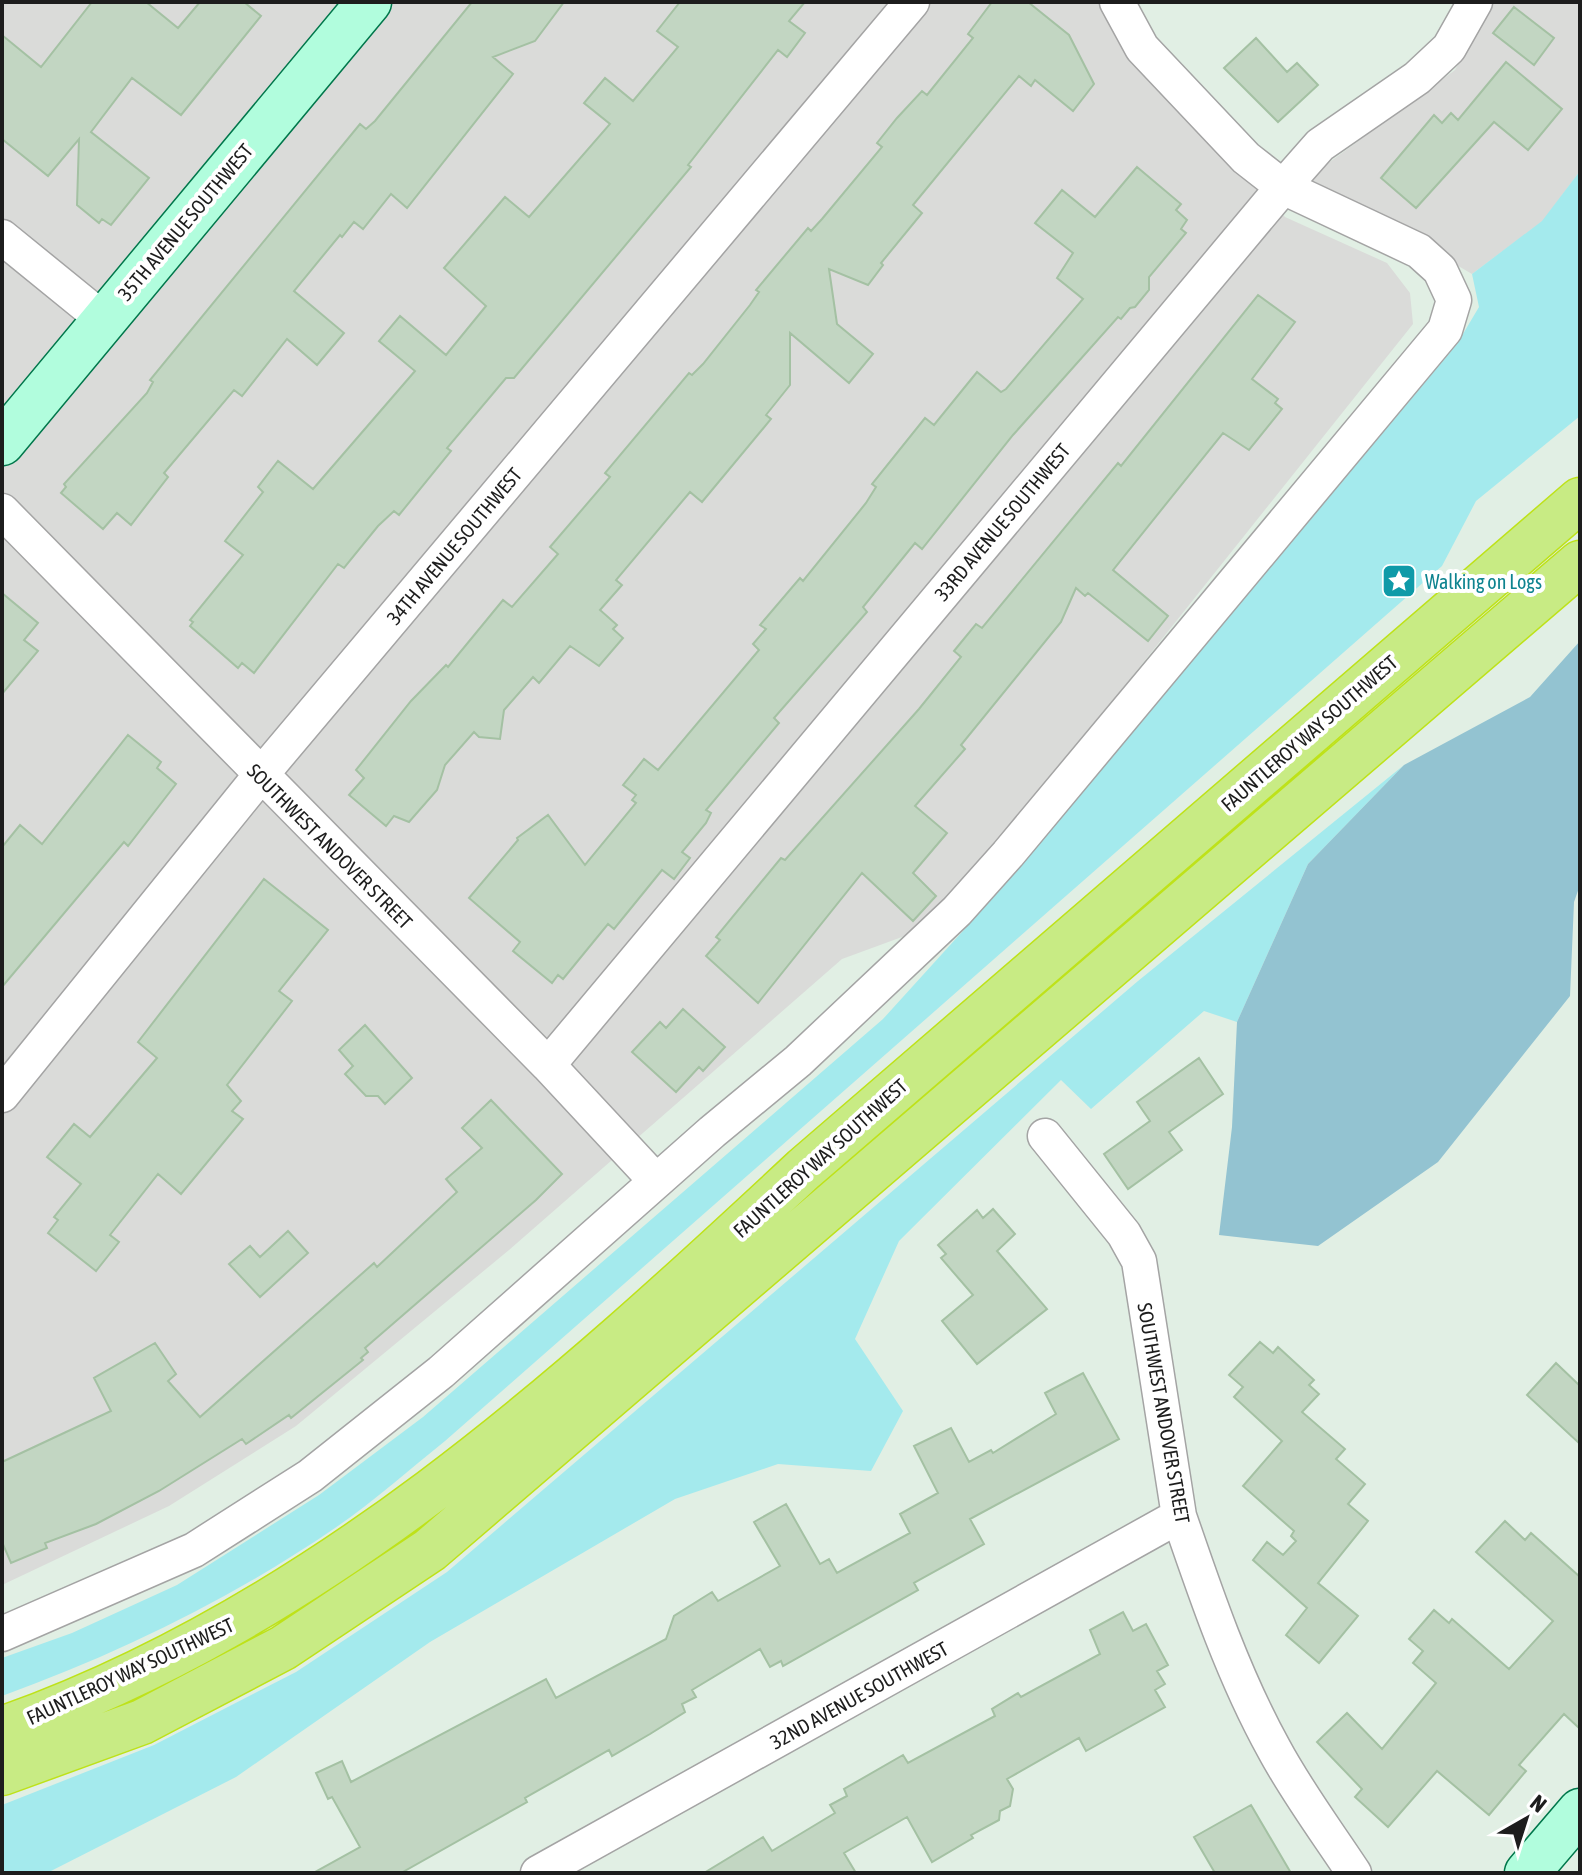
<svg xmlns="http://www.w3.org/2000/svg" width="1582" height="1875" font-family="'Asap Condensed',sans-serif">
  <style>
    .residential { fill: #dadbd9 }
    .grass { fill: #a4eaed }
    .forest { fill: #93c3d1 }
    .building { fill: #c2d6c2; stroke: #a4c1a3; stroke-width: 2 }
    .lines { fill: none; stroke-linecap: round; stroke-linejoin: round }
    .street-casing { stroke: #a4a4a4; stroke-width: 37 }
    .secondary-casing { stroke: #00774b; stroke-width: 47 }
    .highway-casing { stroke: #bee219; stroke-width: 47 }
    .street { stroke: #fff; stroke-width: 34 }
    .secondary { stroke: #b1fddd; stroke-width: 44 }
    .highway { stroke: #c8eb84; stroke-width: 44 }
    .labels { text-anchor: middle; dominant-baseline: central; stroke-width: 8; stroke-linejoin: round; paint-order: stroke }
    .street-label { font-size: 20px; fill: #1d1d1d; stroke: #fff }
    .culture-label { font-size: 20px; fill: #0d838f; stroke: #fff; text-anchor: start }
  </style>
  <rect width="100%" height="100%" fill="#e1efe4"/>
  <path class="residential" d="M 2,2 L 1098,2 L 1124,51 L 1285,217 L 1387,263 L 1410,293 L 1413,324 L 989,856 L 921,930 L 842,959 L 509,1250 L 296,1426 L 169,1506 L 2,1585 Z
    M 1493,2 L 1580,2 L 1580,171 L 1543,221 L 1472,274 L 1308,178 L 1455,70 Z"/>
  <path class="grass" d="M 1580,171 L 1580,416 L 1476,501 L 1442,566 L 445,1441 C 409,1470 373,1502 335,1528 C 231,1599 120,1653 2,1696 L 2,1658 L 72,1633 L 177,1585 L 319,1495 L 423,1417 L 883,1019 L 1001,889 L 1457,344 L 1479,307 L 1472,274 L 1542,221 Z
    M 1404,765 L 1308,864 L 1237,1022 L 1204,1011 L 1091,1109 L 1061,1080 L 899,1241 L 855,1339 L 903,1411 L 871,1471 L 778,1464 L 675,1499 L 430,1642 L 236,1777 L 47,1873 L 2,1873 L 2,1805 L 154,1745 L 296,1672 L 447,1572 L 1138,981 Z"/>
  <path class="forest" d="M 1580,641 L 1580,885 L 1574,902 L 1570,996 L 1438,1162 L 1318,1246 L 1219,1235 L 1232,1127 L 1237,1022 L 1308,864 L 1404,765 L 1530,697 Z"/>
  <path class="building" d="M 92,2 L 146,2 L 178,28 L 200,2 L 244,2 L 261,16 L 181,115 L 132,78 L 91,132 L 149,178 L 111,225 L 102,219 L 99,223 L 77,205 L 79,139 L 48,176 L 2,139 L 2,35 L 41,67 Z
    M 472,2 L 564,2 L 535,41 L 493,57 L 513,74 L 407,208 L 391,194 L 363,229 L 354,222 L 342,237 L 340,235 L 294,291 L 344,333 L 317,365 L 287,339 L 242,396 L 234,390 L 164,473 L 168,477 L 131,525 L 117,513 L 103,529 L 61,493 L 66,487 L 64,484 L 147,393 L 153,382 L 150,380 L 360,124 L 366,129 L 375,121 Z
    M 680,2 L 805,2 L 789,21 L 805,33 L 787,57 L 778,50 L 688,165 L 691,167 L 514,378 L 506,378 L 447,448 L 451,451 L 399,515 L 394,511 L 378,526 L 344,568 L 338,564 L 254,673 L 242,663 L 238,668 L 190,626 L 193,622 L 190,620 L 243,555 L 225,541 L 263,492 L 258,487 L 278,461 L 313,489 L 415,371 L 379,341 L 400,316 L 446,355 L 486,306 L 444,268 L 505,197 L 529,217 L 610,124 L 584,103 L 605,78 L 633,101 L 678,47 L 657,31 Z
    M 992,2 L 1028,2 L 1069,35 L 1094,84 L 1073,111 L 1035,80 L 1031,86 L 1019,76 L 913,205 L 922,213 L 881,263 L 883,265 L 868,285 L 829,269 L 837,324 L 873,354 L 849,383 L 790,333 L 790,385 L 766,415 L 771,419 L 702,502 L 690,492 L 616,580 L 622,585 L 600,610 L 617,625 L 613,629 L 623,638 L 599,666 L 570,646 L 539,683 L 533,677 L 504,710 L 500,739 L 479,737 L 474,732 L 445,765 L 437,790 L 409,822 L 394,816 L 386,826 L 349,795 L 364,778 L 356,770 L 411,701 L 446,665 L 448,667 L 503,600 L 512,607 L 558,554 L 550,547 L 610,477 L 605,473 L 689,373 L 692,375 L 703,364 L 750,305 L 759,292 L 756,290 L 808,228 L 811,231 L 822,219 L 882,147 L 877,143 L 897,118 L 922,91 L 927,95 L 973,38 L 968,34 Z
    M 1514,7 L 1554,38 L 1534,65 L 1493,33 Z
    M 1256,38 L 1287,72 L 1297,63 L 1318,85 L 1278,122 L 1224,68 Z
    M 1506,62 L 1562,109 L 1528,150 L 1494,122 L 1416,208 L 1381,178 L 1434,115 L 1442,123 L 1451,113 L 1458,120 Z
    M 1137,167 L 1181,204 L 1176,210 L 1187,220 L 1181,229 L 1186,233 L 1149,277 L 1149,290 L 1135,307 L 1130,308 L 1121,319 L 1118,317 L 1013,435 L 922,549 L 915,543 L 863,607 L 867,612 L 774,718 L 779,723 L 706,810 L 711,813 L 706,823 L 682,852 L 690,858 L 674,879 L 662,870 L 614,929 L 608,924 L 563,979 L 558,975 L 552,983 L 513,951 L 520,942 L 469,898 L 518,840 L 517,838 L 548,815 L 585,865 L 636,803 L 632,800 L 636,795 L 623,785 L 644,759 L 658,770 L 759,650 L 753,644 L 766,629 L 760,625 L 800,578 L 803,581 L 866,503 L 876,487 L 872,484 L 925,418 L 934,425 L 977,372 L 1001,392 L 1006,389 L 1083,299 L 1057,278 L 1073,253 L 1035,223 L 1062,190 L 1095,217 Z
    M 1258,295 L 1295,322 L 1252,379 L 1278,399 L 1275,403 L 1282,409 L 1249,450 L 1223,433 L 1113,570 L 1168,616 L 1148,641 L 1088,593 L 1085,596 L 1076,588 L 1061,622 L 961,745 L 965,749 L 915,806 L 947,833 L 913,873 L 936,896 L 913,921 L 862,873 L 758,1003 L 706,956 L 720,940 L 716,937 L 781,858 L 785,860 L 919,709 L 961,657 L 954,651 L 976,624 L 982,628 L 1118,463 L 1121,466 Z
    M 2,593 L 38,623 L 24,640 L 38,651 L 2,694 Z
    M 128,735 L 161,762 L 157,768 L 176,784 L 128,846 L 124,842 L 2,987 L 2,847 L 20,825 L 42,844 Z
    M 264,879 L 328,930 L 279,991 L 292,1001 L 227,1085 L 241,1101 L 232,1111 L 243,1119 L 181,1194 L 158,1174 L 110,1235 L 119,1242 L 96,1271 L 48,1233 L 58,1220 L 54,1217 L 81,1184 L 47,1157 L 74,1124 L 90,1137 L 157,1058 L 138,1042 Z
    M 683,1009 L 725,1047 L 703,1071 L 699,1067 L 676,1092 L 632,1052 L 660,1022 L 666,1028 Z
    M 365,1025 L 412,1078 L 385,1104 L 378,1096 L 366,1096 L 345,1074 L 353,1066 L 339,1050 Z
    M 1199,1058 L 1223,1094 L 1169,1132 L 1182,1150 L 1128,1189 L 1104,1154 L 1150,1121 L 1137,1102 Z
    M 491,1100 L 562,1174 L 536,1200 L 373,1341 L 365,1348 L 368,1352 L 361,1358 L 363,1360 L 291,1418 L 289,1415 L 246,1444 L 242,1439 L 159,1491 L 96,1524 L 45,1543 L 47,1548 L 11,1563 L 2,1542 L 2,1462 L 111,1411 L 94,1378 L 155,1343 L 176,1374 L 168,1381 L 200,1417 L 374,1263 L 377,1267 L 457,1192 L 446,1179 L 482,1148 L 462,1128 Z
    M 993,1209 L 1015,1234 L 997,1251 L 1047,1309 L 977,1364 L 942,1321 L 973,1295 L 941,1258 L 946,1254 L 938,1245 L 977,1210 L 983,1218 Z
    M 288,1231 L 308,1253 L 260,1297 L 229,1264 L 250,1246 L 260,1257 Z
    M 1260,1342 L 1273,1353 L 1278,1347 L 1314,1380 L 1309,1385 L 1319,1394 L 1302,1412 L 1345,1449 L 1336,1459 L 1365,1484 L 1348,1504 L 1368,1521 L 1318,1583 L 1358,1616 L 1319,1663 L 1286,1635 L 1307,1608 L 1253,1560 L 1267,1542 L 1283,1555 L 1296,1541 L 1291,1536 L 1294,1531 L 1243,1486 L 1282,1441 L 1234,1397 L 1243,1387 L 1229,1375 Z
    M 1556,1363 L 1580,1386 L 1580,1444 L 1527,1395 Z
    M 1083,1373 L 1119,1439 L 970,1519 L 984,1544 L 914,1583 L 918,1590 L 783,1666 L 781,1661 L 770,1667 L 760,1649 L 692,1690 L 696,1697 L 682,1704 L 685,1712 L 650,1734 L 612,1756 L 609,1750 L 525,1798 L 527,1802 L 401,1873 L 313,1873 L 360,1847 L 332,1797 L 328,1799 L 316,1773 L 342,1761 L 351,1782 L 546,1679 L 556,1698 L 666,1639 L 674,1616 L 712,1592 L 718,1601 L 780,1566 L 754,1522 L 786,1504 L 820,1564 L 829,1559 L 837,1573 L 910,1533 L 900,1514 L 938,1493 L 914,1446 L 951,1428 L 969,1462 L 991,1450 L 993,1453 L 1056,1414 L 1045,1393 Z
    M 1505,1521 L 1525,1540 L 1531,1533 L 1580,1577 L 1580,1729 L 1564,1714 L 1519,1765 L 1526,1771 L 1489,1815 L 1437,1771 L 1388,1827 L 1355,1797 L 1362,1789 L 1317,1742 L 1347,1713 L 1382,1749 L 1436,1683 L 1413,1663 L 1423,1651 L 1409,1639 L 1434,1610 L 1449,1623 L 1452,1619 L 1509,1669 L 1553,1621 L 1476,1552 Z
    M 1123,1612 L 1133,1631 L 1146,1624 L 1168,1665 L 1157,1671 L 1165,1684 L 1155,1690 L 1165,1707 L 1086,1751 L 1079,1738 L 1007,1779 L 1013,1789 L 1010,1806 L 1000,1811 L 999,1820 L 971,1835 L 973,1838 L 932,1862 L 907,1817 L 844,1853 L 856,1873 L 704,1873 L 763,1837 L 772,1851 L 835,1813 L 830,1805 L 847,1796 L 844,1789 L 903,1755 L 908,1763 L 995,1716 L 992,1709 L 1018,1693 L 1021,1697 L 1100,1654 L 1090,1630 Z
    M 1251,1805 L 1291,1873 L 1215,1873 L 1194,1837 Z"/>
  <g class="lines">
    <g class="street-casing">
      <path id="street" d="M 2,237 L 104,320
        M 2,511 L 548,1065 L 656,1181
        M 548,1065 L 1283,187 L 1320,145 L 1417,78 L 1449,48 L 1475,2
        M 2,1095 L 260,776 L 912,2
        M 1045,1136 L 1124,1234 L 1139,1261 L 1179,1516 C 1206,1595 1234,1677 1274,1749 C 1297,1792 1327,1832 1354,1873
        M 2,1634 L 194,1550 L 310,1476 L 441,1372 L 712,1132 L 798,1061 L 957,911 L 1008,854 L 1445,330 L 1454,300 L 1440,270 L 1419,251 L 1283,187 L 1246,158 L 1142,48 L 1117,2
        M 538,1873 L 1179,1516"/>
    </g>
    <g class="secondary-casing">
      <path id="secondary" d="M 2,443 L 369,2
        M 1527,1873 L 1580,1811"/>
    </g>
    <g class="highway-casing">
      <path id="highway" d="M 2,1729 C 315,1619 566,1391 804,1169 L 1580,500
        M 2,1773 L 142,1722 L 283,1648 L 430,1550 L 1580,563"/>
    </g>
    <use href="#street" class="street"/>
    <use href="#secondary" class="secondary"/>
    <use href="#highway" class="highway"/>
  </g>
  <defs>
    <g id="sight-square" transform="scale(1.8)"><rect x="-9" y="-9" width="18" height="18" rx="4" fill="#0f9aa8" stroke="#fff"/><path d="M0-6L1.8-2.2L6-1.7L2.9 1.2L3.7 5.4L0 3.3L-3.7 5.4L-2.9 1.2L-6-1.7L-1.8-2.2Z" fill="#fff"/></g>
  </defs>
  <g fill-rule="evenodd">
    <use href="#sight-square" x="1399" y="581"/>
  </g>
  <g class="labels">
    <g class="street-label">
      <text transform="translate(185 222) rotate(-50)">35TH AVENUE SOUTHWEST</text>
      <text transform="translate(1002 522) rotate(-50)">33RD AVENUE SOUTHWEST</text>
      <text transform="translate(454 546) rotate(-50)">34TH AVENUE SOUTHWEST</text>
      <text transform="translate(1309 733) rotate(-41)">FAUNTLEROY WAY SOUTHWEST</text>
      <text transform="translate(330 846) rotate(45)">SOUTHWEST ANDOVER STREET</text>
      <text transform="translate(820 1158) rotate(-42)">FAUNTLEROY WAY SOUTHWEST</text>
      <text transform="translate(1164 1413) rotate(80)">SOUTHWEST ANDOVER STREET</text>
      <text transform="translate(130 1671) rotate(-25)">FAUNTLEROY WAY SOUTHWEST</text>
      <text transform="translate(859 1695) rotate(-29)">32ND AVENUE SOUTHWEST</text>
    </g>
    <g class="culture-label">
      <text x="1425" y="581">Walking on Logs</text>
    </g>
  </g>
  <rect width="1582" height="1875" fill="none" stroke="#1d1d1d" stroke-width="8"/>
  <g transform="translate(1526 1819) rotate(39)" stroke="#ffffff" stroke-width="6" paint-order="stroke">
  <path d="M0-6L14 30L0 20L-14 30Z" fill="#1d1d1d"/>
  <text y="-12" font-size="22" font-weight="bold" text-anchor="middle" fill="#1d1d1d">N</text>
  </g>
</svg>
